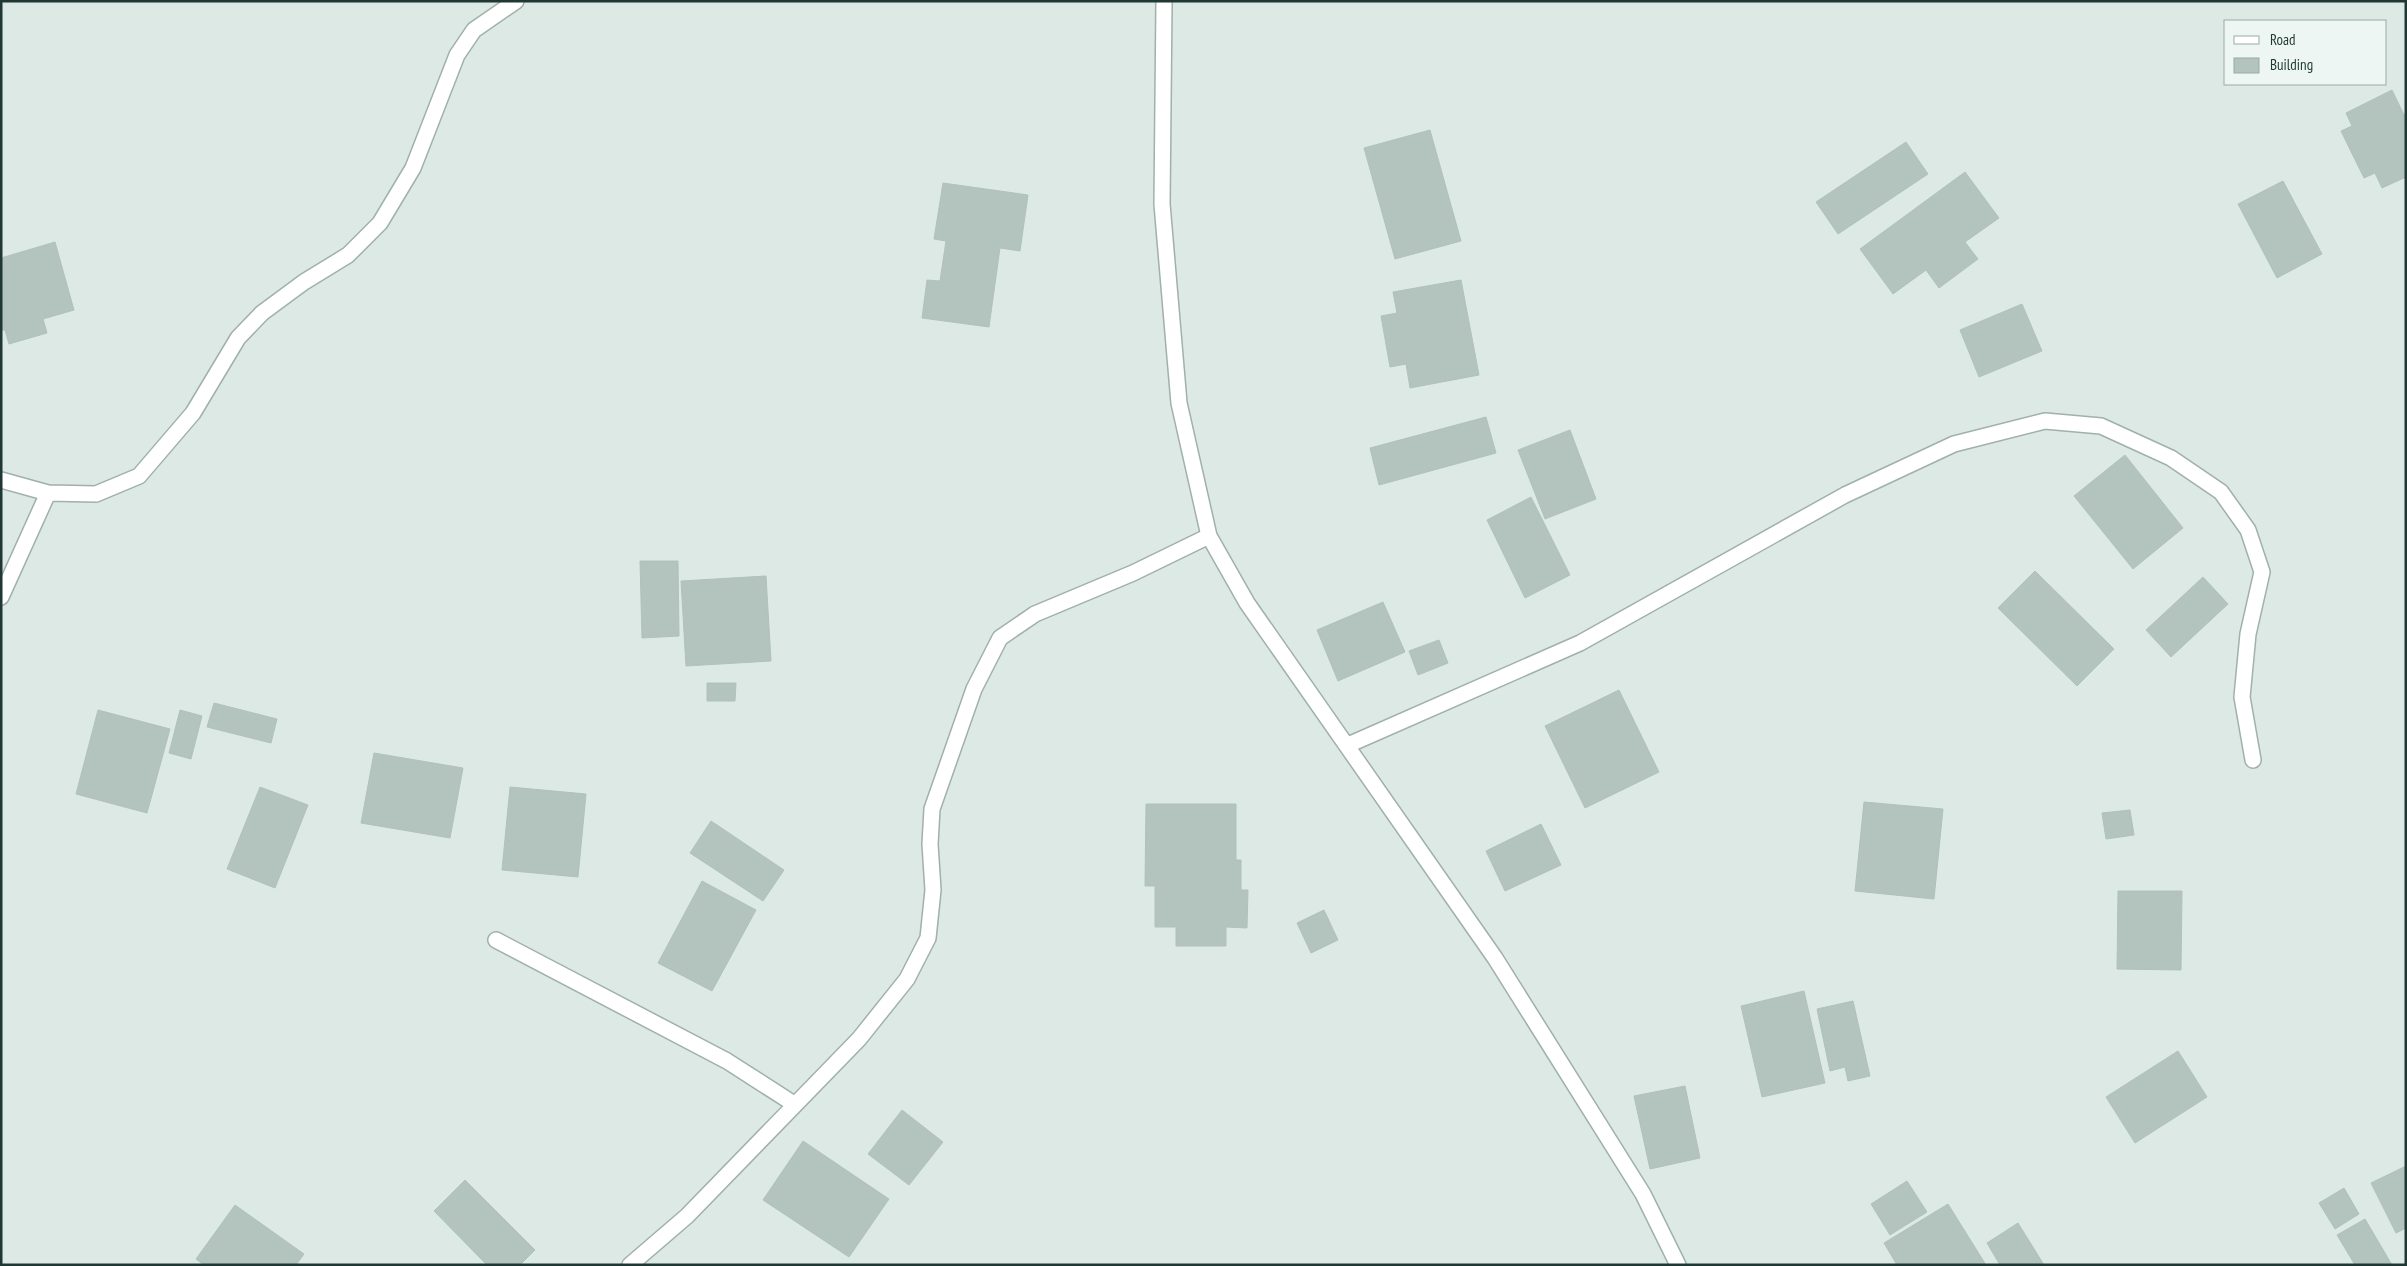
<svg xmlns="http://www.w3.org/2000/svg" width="2407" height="1266" font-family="'PT Sans Narrow',sans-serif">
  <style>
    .building { fill: #b3c3bd; stroke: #b0c2bc }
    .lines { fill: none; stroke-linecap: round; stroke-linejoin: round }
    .minor-casing { stroke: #a0b0ab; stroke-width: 18 }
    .minor { stroke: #fff; stroke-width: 15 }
  </style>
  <rect width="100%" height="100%" fill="#dde9e4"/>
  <path class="building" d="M 2392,90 L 2406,119 L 2406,177 L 2382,188 L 2375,173 L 2364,178 L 2341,131 L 2352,126 L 2346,113 Z
    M 1430,130 L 1461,241 L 1395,259 L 1364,148 Z
    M 1906,142 L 1928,174 L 1838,234 L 1816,202 Z
    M 1965,172 L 1999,218 L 1965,242 L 1978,259 L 1939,288 L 1926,270 L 1893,294 L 1860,249 Z
    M 2283,181 L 2322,254 L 2277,278 L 2238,204 Z
    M 943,183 L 1028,195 L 1020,251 L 1000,248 L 989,327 L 922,318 L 927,280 L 940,281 L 946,241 L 934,239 Z
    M 55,242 L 74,310 L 43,319 L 47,333 L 9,344 L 5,330 L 1,330 L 1,258 Z
    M 1461,280 L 1479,375 L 1410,388 L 1406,364 L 1390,367 L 1381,316 L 1397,313 L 1393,292 Z
    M 2022,304 L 2042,351 L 1979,377 L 1960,330 Z
    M 1486,417 L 1496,453 L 1379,485 L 1370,448 Z
    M 1570,430 L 1596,499 L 1545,519 L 1518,450 Z
    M 2125,455 L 2183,528 L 2133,569 L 2074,496 Z
    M 1531,497 L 1570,575 L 1525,598 L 1487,520 Z
    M 640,561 L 678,561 L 679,636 L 642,638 Z
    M 2035,571 L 2114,649 L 2077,686 L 1998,608 Z
    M 766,576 L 771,661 L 686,666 L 681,581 Z
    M 2203,577 L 2228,604 L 2171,657 L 2146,630 Z
    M 1383,602 L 1405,652 L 1338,681 L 1317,630 Z
    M 1439,640 L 1448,663 L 1418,675 L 1409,651 Z
    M 707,683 L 736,683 L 735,701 L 707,701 Z
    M 1619,690 L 1659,772 L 1585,808 L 1545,726 Z
    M 214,703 L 277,719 L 271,743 L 207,727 Z
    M 98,710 L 170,729 L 147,813 L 76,794 Z
    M 180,710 L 202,716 L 191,759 L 169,753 Z
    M 374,753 L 463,768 L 450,838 L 361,823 Z
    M 260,787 L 308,805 L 275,888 L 227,869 Z
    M 510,787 L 586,794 L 578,877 L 502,870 Z
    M 1864,802 L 1943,809 L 1934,899 L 1855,891 Z
    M 1146,804 L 1236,804 L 1236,860 L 1241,860 L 1241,890 L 1248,890 L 1247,928 L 1226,927 L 1226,946 L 1176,946 L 1176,927 L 1155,927 L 1155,886 L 1145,886 Z
    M 2130,810 L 2134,835 L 2106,839 L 2102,813 Z
    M 711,821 L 784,870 L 763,901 L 690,853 Z
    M 1541,824 L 1561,865 L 1505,891 L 1486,851 Z
    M 702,881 L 756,910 L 712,991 L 658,963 Z
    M 2118,891 L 2182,891 L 2181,970 L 2117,969 Z
    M 1324,910 L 1338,940 L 1311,953 L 1297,923 Z
    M 1804,991 L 1825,1083 L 1762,1097 L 1741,1006 Z
    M 1853,1001 L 1870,1076 L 1848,1081 L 1845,1067 L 1830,1071 L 1817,1009 Z
    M 2178,1051 L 2207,1097 L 2135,1143 L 2106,1097 Z
    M 1685,1086 L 1700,1158 L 1650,1169 L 1634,1096 Z
    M 902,1110 L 943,1142 L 909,1185 L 868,1154 Z
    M 803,1141 L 889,1199 L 849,1257 L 763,1200 Z
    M 2406,1166 L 2406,1228 L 2396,1233 L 2371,1183 Z
    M 465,1180 L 535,1250 L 520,1265 L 487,1265 L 434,1211 Z
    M 1907,1181 L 1927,1212 L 1890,1235 L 1871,1204 Z
    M 2344,1188 L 2359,1214 L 2335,1229 L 2319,1203 Z
    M 1948,1204 L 1986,1265 L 1897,1265 L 1884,1243 Z
    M 235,1205 L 304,1254 L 296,1265 L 204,1265 L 196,1259 Z
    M 2365,1219 L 2392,1265 L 2355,1265 L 2337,1235 Z
    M 2018,1223 L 2044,1265 L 2000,1265 L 1987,1243 Z"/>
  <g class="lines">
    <g class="minor-casing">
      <path id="minor" d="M 1164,1 L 1162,204 L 1179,403 L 1209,536 L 1247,603 L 1495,958 L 1643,1194 L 1678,1265
        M 1,480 L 48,493 L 96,494 L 139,476 L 193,413 L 238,338 L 262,313 L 304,282 L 348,255 L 380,223 L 413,168 L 457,55 L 474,30 L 516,1
        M 1,597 L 48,493
        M 1348,745 L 1580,643 L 1845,495 L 1954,444 L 2045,421 L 2101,426 L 2171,458 L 2221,492 L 2248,530 L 2262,572 L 2248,634 L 2242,697 L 2253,760
        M 496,940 L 727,1061 L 794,1104
        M 630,1265 L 687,1216 L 859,1039 L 907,979 L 928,938 L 933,890 L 930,844 L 932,809 L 974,689 L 1000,638 L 1035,614 L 1133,573 L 1209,536"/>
    </g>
    <use href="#minor" class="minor"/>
  </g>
  <rect width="2407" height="1266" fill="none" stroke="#1f3833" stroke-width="5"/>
  <rect x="2224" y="20" width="162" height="65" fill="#edf6f2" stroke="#9baaa6"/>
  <rect x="2234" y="36" width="25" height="8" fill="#ffffff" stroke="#9baaa6"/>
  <text x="2270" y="45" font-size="15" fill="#1f3833">Road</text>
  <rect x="2234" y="58" width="25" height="15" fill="#b3c3bd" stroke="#9baaa6"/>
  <text x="2270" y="70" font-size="15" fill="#1f3833">Building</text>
</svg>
